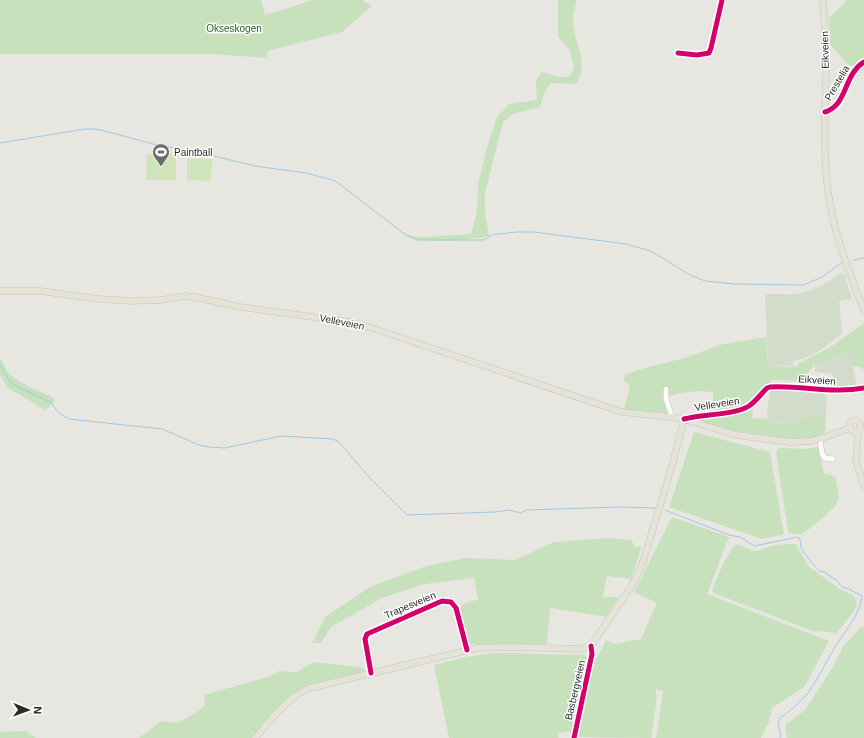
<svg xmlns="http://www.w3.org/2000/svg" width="864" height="738" font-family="Arial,sans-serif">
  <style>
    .green { fill: #c8e1bd }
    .cemetery { fill: #d3dcca }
    .pitch { fill: #d0e4bc }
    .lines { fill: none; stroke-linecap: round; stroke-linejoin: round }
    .stream { stroke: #9cc9e2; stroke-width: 1 }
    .minor-casing { stroke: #c2c2c1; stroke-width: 6 }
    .major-casing { stroke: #c5c4c2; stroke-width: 7 }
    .minor { stroke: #fcfbfa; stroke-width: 5 }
    .major { stroke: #e5e3d6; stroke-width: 6 }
    .cycleway-casing { stroke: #fff; stroke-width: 8 }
    .cycleway { stroke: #d6006c; stroke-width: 5 }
    .labels { text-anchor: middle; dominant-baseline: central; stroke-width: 3; stroke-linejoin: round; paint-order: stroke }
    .park-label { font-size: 10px; fill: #276221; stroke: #fff }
    .street-label { font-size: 10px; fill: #2b2b2b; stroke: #fff }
    .poi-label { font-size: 10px; fill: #2b2b2b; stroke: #fff; text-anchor: start }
  </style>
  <rect width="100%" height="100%" fill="#e8e6e1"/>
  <path class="green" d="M 0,0 L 261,0 L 265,15 L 313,0 L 362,0 L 372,6 L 342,32 L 268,51 L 266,58 L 212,54 L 0,54 Z
    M 558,0 L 577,0 C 575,6 573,13 573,19 C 573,42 590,62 576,84 L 551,83 L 545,91 L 540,107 L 513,114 L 503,122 L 485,193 L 485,212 L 489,236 C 466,241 423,243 402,236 L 425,237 L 471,234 L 477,212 L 478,184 L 487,148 L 497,117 L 509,104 L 537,100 L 536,80 L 542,72 L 559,77 L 569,77 L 574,68 L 570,51 L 558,37 Z
    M 846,0 L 864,0 L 864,70 L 861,71 L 847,64 L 830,44 L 829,18 L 846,2 Z
    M 864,323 L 864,371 L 861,367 L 853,366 L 849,353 L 828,358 L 830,365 L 815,364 L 802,381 L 771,380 L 769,389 L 753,405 L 752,418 L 767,419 L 769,423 L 781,424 L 798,418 L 818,417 L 826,410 L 825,433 L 813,438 L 797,440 L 726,430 L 699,421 L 698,417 L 713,412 L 713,392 C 695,390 679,393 662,398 L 668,413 L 624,410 L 630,385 L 624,382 L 625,374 L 652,366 L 685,358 L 719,345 L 766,337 L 768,365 L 787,367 L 797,366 L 800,363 L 832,346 Z
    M 0,358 L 9,374 L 29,387 L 53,397 L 55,402 L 45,410 L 7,387 L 0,374 Z
    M 694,432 L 770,452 L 784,534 L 762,539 L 669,507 Z
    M 818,447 L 824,474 L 831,475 L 836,478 C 837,486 840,495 837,503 C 836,507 806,533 801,534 C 797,535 793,534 789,533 L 787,525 L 776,452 L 778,448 L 805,449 Z
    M 672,517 L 729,537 L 707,594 L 829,641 L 804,687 L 772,708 L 769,722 L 761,738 L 656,738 L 663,691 L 655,689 L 657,697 L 651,738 L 579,737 L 577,732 L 591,670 L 606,640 L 614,644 L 641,639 L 657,603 L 634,592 Z
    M 609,538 L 632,540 L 634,547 L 642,546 L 631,579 L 607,576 L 603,597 L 619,597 L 606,617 L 550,608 L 547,644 L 470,644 L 460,611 C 461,602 470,601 478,600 L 474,578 L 425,584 L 382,598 L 331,627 L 321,643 L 312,643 L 325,617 L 370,587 L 426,566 L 466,558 L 515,560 L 554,542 Z
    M 796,544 L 808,566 L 840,589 L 854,596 L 857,601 L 856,608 L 836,634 L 828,632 L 813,631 L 716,594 L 712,591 C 714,583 730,547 736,545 C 742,544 748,550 754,551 C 762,551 764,548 771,546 C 779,544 788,544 796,544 Z
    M 863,625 L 864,631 L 864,738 L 787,738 L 785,725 L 805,710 L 833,667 L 844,645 Z
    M 493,653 L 585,655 L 589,658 L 574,731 L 559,733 L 558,738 L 449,738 L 434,665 L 466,657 Z
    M 314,662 L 359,667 L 366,671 L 302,687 L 285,701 L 252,738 L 139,738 L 161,721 L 177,723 L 195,713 L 205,706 L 204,695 L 271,676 L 279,671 L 297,672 Z
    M 26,731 L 36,738 L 0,738 L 0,732 Z"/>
  <path class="cemetery" d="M 841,273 L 844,274 L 852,299 L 839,301 L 842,333 C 829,344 810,360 794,360 L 792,366 L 768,365 L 765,295 C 775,292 786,295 796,294 C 816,291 825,284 841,273 Z
    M 850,353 L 857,386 L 836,388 L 832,373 L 815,372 L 815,364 L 829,364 L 828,358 Z
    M 778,388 L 824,391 L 827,399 L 826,410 L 818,417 L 798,418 L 793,424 L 769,423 L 767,416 L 770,389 Z"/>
  <path class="pitch" d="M 147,154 L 176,155 L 176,180 L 146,180 Z
    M 187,159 L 212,159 L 211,181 L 187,180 Z"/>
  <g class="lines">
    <path class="stream" d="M 0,143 L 85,129 L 95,129 L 105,131 L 157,145 L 193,151 L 255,166 L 306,173 L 329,179 L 337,182 L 403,233 L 417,240 L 484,240 L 492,235 L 498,234 L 516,232 L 534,232 L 626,244 L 651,251 L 690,275 L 705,281 L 735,284 L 804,285 L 824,276 L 842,262
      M 853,260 L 864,258
      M 0,365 L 9,380 L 16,386 L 50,402 L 59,413 L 69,419 L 162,429 L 199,445 L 209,447 L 225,448 L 281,436 L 333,439 L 339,442 L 370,478 L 407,515 L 495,512 L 509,510 L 521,513 L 526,510 L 621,507 L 655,508
      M 665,510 L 729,535 L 740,537 L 754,546 L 798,537 L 800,540 L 801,547 L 804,553 L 819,571 L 824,572 L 836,580 L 843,588 L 847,588 L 862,596 C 860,615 845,631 835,647 C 826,662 818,679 808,693 C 800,703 790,711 780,718 L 778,725 L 781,735 L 780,738"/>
    <g class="minor-casing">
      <path id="minor" d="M 678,53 L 697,55 L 709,53 L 711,48 L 722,0
        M 846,86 L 841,87 L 837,85 L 836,83 L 837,79 L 840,76 L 850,77
        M 825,112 C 848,105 843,75 864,62
        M 666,389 L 666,399 L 672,417
        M 684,419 C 701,414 736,415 749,406 C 756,401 761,394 767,388 L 770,387 C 801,385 833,394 864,388
        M 820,439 L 822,454 L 825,458 L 833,459
        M 371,673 L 365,639 L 367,634 L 442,601 L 451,602 L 456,608 L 467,650
        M 574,738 L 592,654 L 591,646"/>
    </g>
    <g class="major-casing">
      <path id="major" d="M 823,0 C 825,24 826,48 826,73 C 825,112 823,152 828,191 C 833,232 849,272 864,310
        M 0,291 L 40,291 L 99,299 L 131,301 L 161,300 L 185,296 L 194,297 L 241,307 L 349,322 L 372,328 L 622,412 L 680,418 L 736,435 L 790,442 L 810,441 L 820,439 L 850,428
        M849.5 426a5.5 5.5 0 1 1 11 0a5.5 5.5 0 1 1-11 0Z
        M 857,431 L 858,435 L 856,461 L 864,486
        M 255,738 C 271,720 287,697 310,688 L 477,648 L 513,647 L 579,649 L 591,646 L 631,587 L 642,565 L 672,466 L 684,419"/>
    </g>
    <use href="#minor" class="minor"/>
    <use href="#major" class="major"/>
    <g class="cycleway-casing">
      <path id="cycleway" d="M 678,53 L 697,55 L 709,53 L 711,48 L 722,0
        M 825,112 C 848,105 843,75 864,62
        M 684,419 C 701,414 736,415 749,406 C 756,401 761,394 767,388 L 770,387 C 801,385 833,394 864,388
        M 371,673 L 365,639 L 367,634 L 442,601 L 451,602 L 456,608 L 467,650
        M 574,738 L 592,654 L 591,646"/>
    </g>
    <use href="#cycleway" class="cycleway"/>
  </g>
  <defs>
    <g id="stadium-pin" transform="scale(0.9)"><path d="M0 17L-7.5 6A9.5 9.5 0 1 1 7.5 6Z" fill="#6d6c6b" stroke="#fff"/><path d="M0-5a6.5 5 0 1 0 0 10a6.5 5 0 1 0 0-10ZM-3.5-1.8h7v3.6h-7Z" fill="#fff"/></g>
  </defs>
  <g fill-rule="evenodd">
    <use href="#stadium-pin" x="161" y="152"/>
  </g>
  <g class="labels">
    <g class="park-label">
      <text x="234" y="28">Okseskogen</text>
    </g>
    <g class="street-label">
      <text transform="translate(825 50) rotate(-91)">Eikveien</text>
      <text transform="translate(837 83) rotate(-60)">Prestelia</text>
      <text transform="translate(342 322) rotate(11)">Velleveien</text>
      <text transform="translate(817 380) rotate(4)">Eikveien</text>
      <text transform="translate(717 404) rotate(-9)">Velleveien</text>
      <text transform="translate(410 605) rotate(-23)">Trapesveien</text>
      <text transform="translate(575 690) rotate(-77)">Basbergveien</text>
    </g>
    <g class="poi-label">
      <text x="174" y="152">Paintball</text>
    </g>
  </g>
  <g transform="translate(28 710) rotate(91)" stroke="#ffffff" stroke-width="3" paint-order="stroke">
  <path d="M0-3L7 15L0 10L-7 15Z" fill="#2b2b2b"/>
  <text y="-6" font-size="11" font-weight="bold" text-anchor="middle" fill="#2b2b2b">N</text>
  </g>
</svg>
